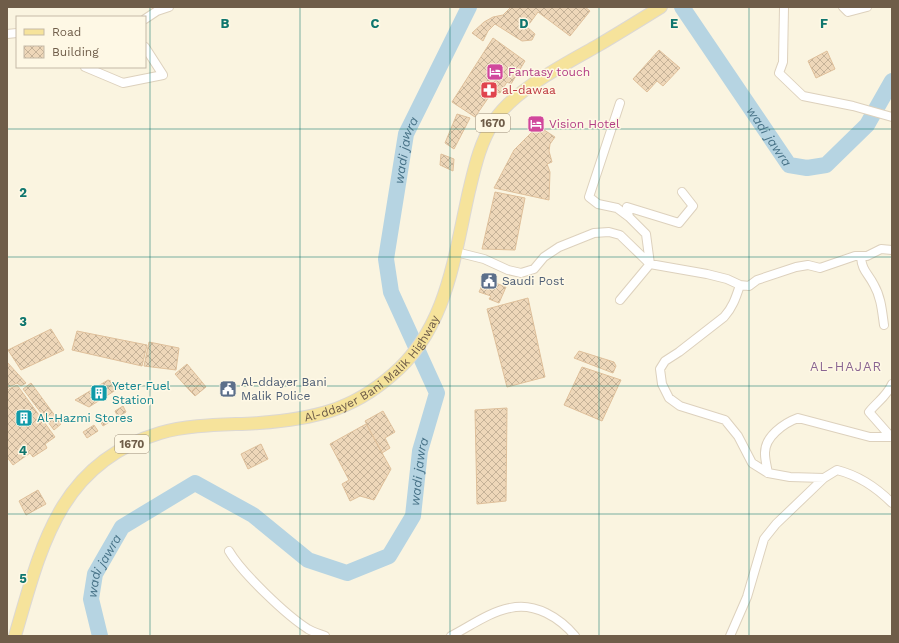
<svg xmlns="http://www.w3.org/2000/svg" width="899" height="643" font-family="'Work Sans',sans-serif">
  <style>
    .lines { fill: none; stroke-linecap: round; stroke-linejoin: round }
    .river { stroke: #b6d4e2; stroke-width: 16 }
    .building { fill: url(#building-cross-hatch); stroke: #dfc09b }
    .street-casing { stroke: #ddd1bd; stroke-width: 10 }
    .primary-casing { stroke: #dcd8d3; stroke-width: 14 }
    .street { stroke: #fff; stroke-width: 8 }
    .primary { stroke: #f6e39b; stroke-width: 12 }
    .grid { fill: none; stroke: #0f766e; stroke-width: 1; stroke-opacity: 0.55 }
    .labels { text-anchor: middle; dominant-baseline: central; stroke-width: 3; stroke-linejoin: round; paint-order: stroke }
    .shield { fill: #fef8e5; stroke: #9a8c78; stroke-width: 1 }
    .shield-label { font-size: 11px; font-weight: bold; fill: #6f5d49 }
    .hotel-label { font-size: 12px; fill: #b23c85; stroke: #fef8e5; text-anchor: start }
    .health-label { font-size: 12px; fill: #be3a42; stroke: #fef8e5; text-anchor: start }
    .service-label { font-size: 12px; fill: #4e5e75; stroke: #fef8e5; text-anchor: start }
    .street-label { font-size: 12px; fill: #6f5d49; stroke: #fef8e5 }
    .culture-label { font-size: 12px; fill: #0d838f; stroke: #fef8e5; text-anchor: start }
    .water-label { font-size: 13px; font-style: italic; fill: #487388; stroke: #fef8e5 }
    .neighbourhood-label { font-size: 13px; letter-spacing: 1px; fill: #8a6592; stroke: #fef8e5 }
    .grid-label { font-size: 13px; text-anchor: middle; font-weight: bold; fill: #0f766e; stroke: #fef8e5; stroke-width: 3; stroke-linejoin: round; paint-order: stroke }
  </style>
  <defs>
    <pattern id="building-cross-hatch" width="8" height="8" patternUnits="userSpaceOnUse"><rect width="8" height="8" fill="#eed7b9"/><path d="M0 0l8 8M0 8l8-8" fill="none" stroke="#c5b298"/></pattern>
  </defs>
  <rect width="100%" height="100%" fill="#faf4e0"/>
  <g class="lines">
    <g class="river">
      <path id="s1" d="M 682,7 L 789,165 L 807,168 L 826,165 L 867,125 L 892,81"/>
      <path id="s2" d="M 100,636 L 91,599 L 95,574 L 122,527 L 195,483 L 253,515 L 308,560 L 347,573 L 389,556 L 413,516 L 420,451 L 437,393 L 391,292 L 386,259 L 406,134 L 469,7"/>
    </g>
  </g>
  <path class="building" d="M 511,7 L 585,7 L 590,11 L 570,36 L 538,12 L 527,27 L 535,34 L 532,40 L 522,41 L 495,24 L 488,31 L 483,41 L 472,33 L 484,22 L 493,17 L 503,15 Z
    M 493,38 L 525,61 L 511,84 L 507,82 L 500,93 L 493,91 L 475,117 L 452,102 Z
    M 659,50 L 680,68 L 663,86 L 657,81 L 647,92 L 633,79 Z
    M 827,51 L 835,69 L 816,78 L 808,61 Z
    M 457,114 L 470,118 L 454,149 L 445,143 Z
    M 538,126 L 555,137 L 550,144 L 549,151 L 552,162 L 547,164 L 550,172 L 549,200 L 494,188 L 514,150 Z
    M 441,154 L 454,159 L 453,171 L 440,165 Z
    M 495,192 L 525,198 L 515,250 L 482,249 Z
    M 485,279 L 506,287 L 499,303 L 489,299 L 491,296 L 479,292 Z
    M 528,298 L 545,377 L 507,387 L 487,309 Z
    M 51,329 L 64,350 L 21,370 L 8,350 Z
    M 77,331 L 147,345 L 142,366 L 72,350 Z
    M 149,342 L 179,348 L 176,370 L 144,366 Z
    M 579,351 L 614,362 L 616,366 L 613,373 L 574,358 Z
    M 7,362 L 26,383 L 21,386 L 17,383 L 7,388 Z
    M 187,364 L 202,382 L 191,392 L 175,374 Z
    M 582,367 L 621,380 L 602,421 L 564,405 Z
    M 108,380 L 122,386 L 89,407 L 75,400 Z
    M 202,382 L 206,387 L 195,396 L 191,392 Z
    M 31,383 L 61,424 L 54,430 L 23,389 Z
    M 17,385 L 55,437 L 45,444 L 47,448 L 33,457 L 30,453 L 13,465 L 7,457 L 7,390 Z
    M 123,406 L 126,412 L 118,417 L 115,411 Z
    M 507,408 L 506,501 L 477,504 L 475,410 Z
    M 383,411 L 395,432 L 385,438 L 390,448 L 382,453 L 365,421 Z
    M 107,416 L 111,421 L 103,426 L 100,421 Z
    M 366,424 L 391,469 L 374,500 L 360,496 L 350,501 L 342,484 L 349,480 L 330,444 Z
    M 94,425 L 98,431 L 87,438 L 83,432 Z
    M 261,444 L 268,459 L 248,469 L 241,454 Z
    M 38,490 L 46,504 L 26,515 L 19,501 Z"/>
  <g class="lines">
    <g class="street-casing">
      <path id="street" d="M 784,7 L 783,62 L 779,73 L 803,96 L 853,106 L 892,117
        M 843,7 L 848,12 L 867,7
        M 145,19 L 157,11 L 169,7
        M 7,34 L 17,33
        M 85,67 L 123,83 L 163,75 L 145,47
        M 620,103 L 589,197 L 598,204 L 617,208 L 629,217
        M 456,252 L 484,259 L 508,270 L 521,273 L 534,269 L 544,257 L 559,247 L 594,233 L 609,232 L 620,235 L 650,264 L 707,274 L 727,279 L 740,285 C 736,297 733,307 724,317 L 679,352 L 665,361 L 660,369 L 662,384 L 669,398 L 680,406 L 725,420 L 738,436 L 752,463 L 768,473 L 790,477 L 824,478 L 837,470 C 857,475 877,488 892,503
        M 861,257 C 862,271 868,273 874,285 C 881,297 882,311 884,325
        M 740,285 L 749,286 L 757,280 L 796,267 L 808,265 L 820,268 L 855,256 L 867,256 L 881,249 L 892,250
        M 620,300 L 650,264 L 646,234 L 629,217 L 627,207 L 679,223 L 693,206 L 682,192
        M 891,437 L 869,412 C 877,402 887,396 892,384
        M 768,473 C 767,467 765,460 765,454 C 764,437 784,423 798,418 L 870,437 L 892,437
        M 229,551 C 242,573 286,615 308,629 C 313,632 320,634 325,636
        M 451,636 C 469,627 489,612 510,608 C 535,602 560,618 575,636
        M 730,636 L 747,597 L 764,539 L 776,524 L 824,478"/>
    </g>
    <g class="primary-casing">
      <g id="primary">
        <path id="s3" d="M 15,636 C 41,547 59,463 160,433 C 191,424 227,425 259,423 C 312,419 351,411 392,375 C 447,329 454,257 469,191 C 475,166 480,143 494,121 C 514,90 565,64 597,46 C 619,33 640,20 661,7"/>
      </g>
    </g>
    <use href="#street" class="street"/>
    <use href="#primary" class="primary"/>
  </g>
  <path class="grid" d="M 150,7 L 150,636M 300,7 L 300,636M 450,7 L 450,636M 599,7 L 599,636M 749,7 L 749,636M 7,129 L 892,129M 7,257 L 892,257M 7,386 L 892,386M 7,514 L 892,514"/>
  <defs>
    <g id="hotel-square" transform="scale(0.9)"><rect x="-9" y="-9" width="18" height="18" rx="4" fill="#d1479c" stroke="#fef8e5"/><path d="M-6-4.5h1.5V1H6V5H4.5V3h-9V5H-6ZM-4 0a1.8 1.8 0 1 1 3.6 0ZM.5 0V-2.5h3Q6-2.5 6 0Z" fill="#fff"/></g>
    <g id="pharmacy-square" transform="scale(0.9)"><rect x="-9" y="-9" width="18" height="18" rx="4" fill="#e0444e" stroke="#fef8e5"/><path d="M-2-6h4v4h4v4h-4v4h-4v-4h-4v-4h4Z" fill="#fff"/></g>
    <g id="civic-square" transform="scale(0.9)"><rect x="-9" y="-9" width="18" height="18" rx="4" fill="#5c6f8a" stroke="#fef8e5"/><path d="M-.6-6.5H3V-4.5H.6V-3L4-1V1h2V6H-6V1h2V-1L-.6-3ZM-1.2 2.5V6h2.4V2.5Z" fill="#fff"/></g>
    <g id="building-square" transform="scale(0.9)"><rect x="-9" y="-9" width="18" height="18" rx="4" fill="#0f9aa8" stroke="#fef8e5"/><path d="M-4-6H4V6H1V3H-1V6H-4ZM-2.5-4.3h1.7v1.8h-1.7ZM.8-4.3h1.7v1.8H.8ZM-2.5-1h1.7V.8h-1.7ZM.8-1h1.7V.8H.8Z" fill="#fff"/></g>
  </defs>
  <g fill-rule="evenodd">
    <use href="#hotel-square" x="495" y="72"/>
    <use href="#pharmacy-square" x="489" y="90"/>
    <use href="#hotel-square" x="536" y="124"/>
    <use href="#civic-square" x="489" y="281"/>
    <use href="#civic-square" x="228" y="389"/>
    <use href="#building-square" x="99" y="393"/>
    <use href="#building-square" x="24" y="418"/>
  </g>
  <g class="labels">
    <g class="shield">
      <rect x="476" y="114" width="34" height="18" rx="3"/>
      <rect x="115" y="435" width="34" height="18" rx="3"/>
    </g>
    <g class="shield-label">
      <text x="493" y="123">1670</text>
      <text x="132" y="444">1670</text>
    </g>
    <g class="hotel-label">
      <text x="508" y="72">Fantasy touch</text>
      <text x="549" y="124">Vision Hotel</text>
    </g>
    <g class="health-label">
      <text x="502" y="90">al-dawaa</text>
    </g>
    <g class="service-label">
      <text x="502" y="281">Saudi Post</text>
      <text x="241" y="382">Al-ddayer Bani<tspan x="241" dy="14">Malik Police</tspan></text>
    </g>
    <g class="street-label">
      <text stroke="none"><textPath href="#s3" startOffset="495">Al-ddayer Bani Malik Highway</textPath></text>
    </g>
    <g class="culture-label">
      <text x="112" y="386">Yeter Fuel<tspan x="112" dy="14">Station</tspan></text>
      <text x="37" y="418">Al-Hazmi Stores</text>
    </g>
    <g class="water-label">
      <text stroke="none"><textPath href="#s1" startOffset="156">wadi jawra</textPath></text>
      <text stroke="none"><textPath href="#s2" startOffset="854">wadi jawra</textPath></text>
      <text stroke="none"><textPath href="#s2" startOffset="518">wadi jawra</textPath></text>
      <text stroke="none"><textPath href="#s2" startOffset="74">wadi jawra</textPath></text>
    </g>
    <g class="neighbourhood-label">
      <text x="846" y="366">AL-HAJAR</text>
    </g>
  </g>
  <g class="grid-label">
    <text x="225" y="28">B</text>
    <text x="375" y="28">C</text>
    <text x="524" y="28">D</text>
    <text x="674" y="28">E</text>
    <text x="824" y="28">F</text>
    <text x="23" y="197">2</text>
    <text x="23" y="326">3</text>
    <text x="23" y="455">4</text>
    <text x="23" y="583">5</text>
  </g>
  <rect width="899" height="643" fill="none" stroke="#6f5d49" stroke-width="16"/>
  <rect x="16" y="16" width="130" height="52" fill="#fef8e5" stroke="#c5baa7"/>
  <rect x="24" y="29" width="20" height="6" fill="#f6e39b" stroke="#c5baa7"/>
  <text x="52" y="36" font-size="12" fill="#6f5d49">Road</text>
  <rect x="24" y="46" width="20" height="12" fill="url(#building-cross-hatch)" stroke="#c5baa7"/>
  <text x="52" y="56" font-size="12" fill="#6f5d49">Building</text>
</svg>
